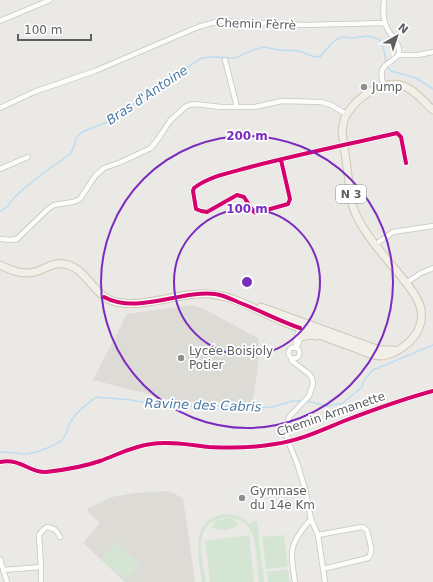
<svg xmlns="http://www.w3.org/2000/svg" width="433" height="582" font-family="'DejaVu Sans',sans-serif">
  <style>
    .education { fill: #dddbd6 }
    .green { fill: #d5e5d3 }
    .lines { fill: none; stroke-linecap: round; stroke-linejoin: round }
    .stream { stroke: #beddf0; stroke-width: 1.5 }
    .street-casing { stroke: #c5c5c5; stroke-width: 6 }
    .primary-casing { stroke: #cfc7b7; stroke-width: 9 }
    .street { stroke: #fcfcfb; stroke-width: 4.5 }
    .primary { stroke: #f1efe8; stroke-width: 7 }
    .cycleway-casing { stroke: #fff; stroke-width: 6 }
    .cycleway { stroke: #d6006c; stroke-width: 4 }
    .ring { fill: none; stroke: #7b2cbf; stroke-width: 2 }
    .poi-dot { fill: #8e8f90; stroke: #fff; stroke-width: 1.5 }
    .labels { text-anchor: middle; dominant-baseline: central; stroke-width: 3.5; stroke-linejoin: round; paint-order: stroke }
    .shield { fill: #fff; stroke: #8d8f91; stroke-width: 1 }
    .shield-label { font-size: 11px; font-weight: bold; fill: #5c5f62 }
    .street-label { font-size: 12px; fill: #5c5f62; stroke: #fff }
    .poi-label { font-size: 12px; fill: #5c5f62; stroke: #fff; text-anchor: start }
    .water-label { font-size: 13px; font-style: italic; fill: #4b7aa5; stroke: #fff }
    .centre { fill: #7b2cbf; stroke: #fff; stroke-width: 2 }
    .ring-label { font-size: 12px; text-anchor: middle; font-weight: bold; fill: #7b2cbf; stroke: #fff; stroke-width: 3.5; stroke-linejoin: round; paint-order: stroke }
  </style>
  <rect width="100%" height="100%" fill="#eae9e6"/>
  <path class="education" d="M 192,305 L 204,309 L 258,338 L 260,350 L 253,402 L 179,402 L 93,380 L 127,314 Z
    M 169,491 L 183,498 L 195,582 L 125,582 L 83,543 L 100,523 L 87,511 L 88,508 L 112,497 L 134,493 Z"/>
  <path class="green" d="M 226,514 L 242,517 L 252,526 L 251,521 L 257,521 L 264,582 L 259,582 C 257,569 257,545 252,533 C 242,511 209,513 202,536 C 199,548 204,569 206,582 L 202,582 C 199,556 188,518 226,514 Z
    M 227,518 L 234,519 L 239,525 C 227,531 225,531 211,528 L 216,521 Z
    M 249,535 L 254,582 L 210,582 L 205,541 Z
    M 284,535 L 288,567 L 266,569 L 262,537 Z
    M 115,543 L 140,564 L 126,580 L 101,559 Z
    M 288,569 L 290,582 L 268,582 L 267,572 Z"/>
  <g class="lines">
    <path class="stream" d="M 387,66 L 391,71 L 416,78 L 433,89
      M 0,211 C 9,208 9,203 15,197 C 31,180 51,168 69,155 L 73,149 L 76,138 L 81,133 L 87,130 L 113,120 L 160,84 L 202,58 L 213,57 L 235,58 L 253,50 L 264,47 L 279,50 L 299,51 L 312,56 L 320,57 L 331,44 L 336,40 L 342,37 L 352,38 L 367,36 L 379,39 L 384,50 L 386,63
      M 306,401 L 328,406 L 343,403 L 362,387 L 364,380 L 373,370 L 433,345
      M 0,452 C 8,452 16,453 25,454 C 34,454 55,446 62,440 C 67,435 68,427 71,421 C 77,411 87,404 96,397 L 131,400 L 163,406 L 227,406 L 255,408 L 272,407 L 293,401 L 303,401"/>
    <g class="street-casing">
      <path id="street" d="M 0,21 L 50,0
        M 398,55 L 418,55 L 433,52
        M 225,60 L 237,107
        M 384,85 C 374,61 397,64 399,52 C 400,43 390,35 387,28 C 383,20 383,8 384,0
        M 0,108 L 34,92 L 95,71 L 198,27 L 219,21 L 303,25 L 385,23
        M 281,160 L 290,199 L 288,204 L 256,213 L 253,211 L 244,197 L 237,195 L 207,212 L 201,211 L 196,209 L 193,191 L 194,188 C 211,175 234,172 254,166 C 301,154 349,144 397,133 L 401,137 L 406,163
        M 0,169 L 28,157
        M 0,239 L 11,240 L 17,239 L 48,209 L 54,205 L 73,202 L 80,199 L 95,176 L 104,168 L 121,162 L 151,148 L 158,139 L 170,121 L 185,107 L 189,105 L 194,104 L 221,107 L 255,107 L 282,101 L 321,102 L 331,105 L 346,114
        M 376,244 L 393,232 L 433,226
        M 406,283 L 421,273 L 433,268
        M 296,346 L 298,345 L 301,336
        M 296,346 C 295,340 298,331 302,327
        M288.5 353a5.5 5.5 0 1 1 11 0a5.5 5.5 0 1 1-11 0Z
        M 291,358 L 292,361 L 309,374 L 312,378 L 313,384 L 309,396 L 289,417 L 286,431 L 288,441 L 297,463 L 305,489 L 311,519 L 318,535 L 325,582
        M 0,462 C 22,458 29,473 46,472 C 64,470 83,467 100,461 C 117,455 133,446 151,444 C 170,441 190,445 209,447 C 231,448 254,448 275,444 C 299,441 322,430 344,421 C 373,410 403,399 433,391
        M 318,535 L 362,527 L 367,530 C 368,538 375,552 368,558 L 323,569
        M 0,559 L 7,582
        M 41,567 L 41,582
        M 3,570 L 41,567 L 39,535 L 44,529 L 47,527 C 54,528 57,530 60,537
        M 295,582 C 290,549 289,544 311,519"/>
    </g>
    <g class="primary-casing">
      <path id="primary" d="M 0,265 C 12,271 25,276 38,271 C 46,268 54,262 64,264 C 88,268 92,296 116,302 C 147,309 184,289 216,295 C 239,298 264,314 286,323 C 307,331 328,338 349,346 C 359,349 371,356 381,356 C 396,355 414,341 419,328 C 423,319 422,307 417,299 C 413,291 408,285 403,279 C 385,256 360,231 352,204 L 342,132 C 343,126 343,119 347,114 C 358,96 383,79 404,86 C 415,90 424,102 433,110
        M 261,307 L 371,347 L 381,350 L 393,350
        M 301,337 L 309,335 L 316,336"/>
    </g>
    <use href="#street" class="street"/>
    <use href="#primary" class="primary"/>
    <g class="cycleway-casing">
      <path id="cycleway" d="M 281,160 L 290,199 L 288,204 L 256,213 L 253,211 L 244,197 L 237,195 L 207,212 L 201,211 L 196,209 L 193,191 L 194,188 C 211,175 234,172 254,166 C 301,154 349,144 397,133 L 401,137 L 406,163
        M 104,297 C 137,315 180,290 215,294 C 223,295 231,299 238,302 C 259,310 279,321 300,328
        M 0,462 C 22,458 29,473 46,472 C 64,470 83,467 100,461 C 117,455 133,446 151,444 C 170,441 190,445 209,447 C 231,448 254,448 275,444 C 299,441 322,430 344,421 C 373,410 403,399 433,391"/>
    </g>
    <use href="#cycleway" class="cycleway"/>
  </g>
  <g class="ring">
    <circle cx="247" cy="282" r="73"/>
    <circle cx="247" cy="282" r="146"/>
  </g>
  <g class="poi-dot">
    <circle cx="364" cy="87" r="4"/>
    <circle cx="181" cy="358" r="4"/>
    <circle cx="242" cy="498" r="4"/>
  </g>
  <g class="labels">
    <rect class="shield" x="336" y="185" width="30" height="18" rx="3"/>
    <g class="shield-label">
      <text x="351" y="194">N 3</text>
    </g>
    <g class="street-label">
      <text transform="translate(256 24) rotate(2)">Chemin Fèrrè</text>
      <text transform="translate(331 414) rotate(-19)">Chemin Armanette</text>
    </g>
    <g class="poi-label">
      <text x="372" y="87">Jump</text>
      <text x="189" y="351">Lycée Boisjoly<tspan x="189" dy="14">Potier</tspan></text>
      <text x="250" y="491">Gymnase<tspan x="250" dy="14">du 14e Km</tspan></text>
    </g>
    <g class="water-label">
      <text transform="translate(147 95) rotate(-34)">Bras d'Antoine</text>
      <text transform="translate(203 405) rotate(2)">Ravine des Cabris</text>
    </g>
  </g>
  <circle cx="247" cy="282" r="6" class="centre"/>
  <g class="ring-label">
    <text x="247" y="140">200 m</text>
    <text x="247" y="213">100 m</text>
  </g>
  <g transform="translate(397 36) rotate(39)" stroke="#ffffff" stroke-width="3" paint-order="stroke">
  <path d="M0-3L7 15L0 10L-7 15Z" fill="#5c5f62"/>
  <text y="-6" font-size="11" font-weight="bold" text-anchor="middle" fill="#5c5f62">N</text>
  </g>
  <path d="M18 34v6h73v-6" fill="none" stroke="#5c5f62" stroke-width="2"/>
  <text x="24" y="34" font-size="12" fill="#5c5f62" stroke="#ffffff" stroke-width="3" paint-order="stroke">100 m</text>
</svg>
